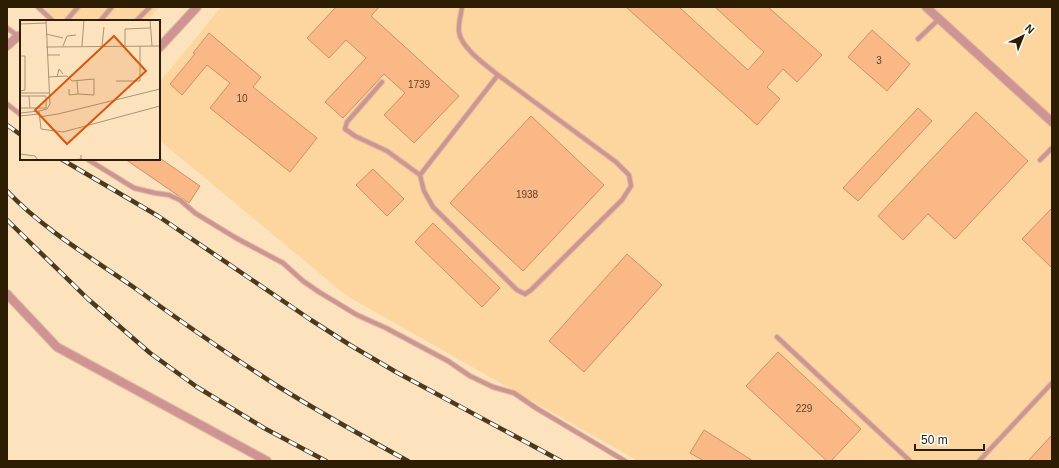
<svg xmlns="http://www.w3.org/2000/svg" width="1059" height="468" font-family="Helvetica,sans-serif">
  <style>
    .built { fill: #fcd69e }
    .building { fill: #fbb887; stroke: #cc9064 }
    .lines { fill: none; stroke-linecap: round; stroke-linejoin: round }
    .service-casing { stroke: #d7bf9c; stroke-width: 6 }
    .minor-casing { stroke: #d7bf9c; stroke-width: 10 }
    .service { stroke: #d09394; stroke-width: 4 }
    .minor { stroke: #d09394; stroke-width: 8 }
    .rail-casing { stroke: #4c3a1f; stroke-width: 4.5 }
    .rail { stroke: #fff; stroke-width: 3; stroke-dasharray: 9; stroke-linecap: butt }
    .labels { text-anchor: middle; dominant-baseline: central; stroke-width: 3.5; stroke-linejoin: round; paint-order: stroke }
    .number-label { font-size: 10px; fill: #604424 }
    .inset-road { fill: none; stroke: #a99473; stroke-width: 1 }
    .view { fill: #df560c; fill-opacity: 0.15; stroke: #df560c; stroke-width: 2 }
    .inset-edge { fill: none; stroke: #2d1d03; stroke-width: 2 }
  </style>
  <rect width="100%" height="100%" fill="#fce3bd"/>
  <path class="built" d="M 43,7 L 159,7 L 147,21 L 58,21 Z
    M 221,7 L 1052,7 L 1052,461 L 638,461 L 347,296 L 159,140 L 159,83 Z"/>
  <path class="building" d="M 336,7 L 379,7 L 371,16 L 459,96 L 414,143 L 384,115 L 405,93 L 384,74 L 343,118 L 325,102 L 366,58 L 346,40 L 329,58 L 307,38 Z
    M 626,7 L 679,7 L 748,70 L 764,52 L 715,7 L 768,7 L 822,55 L 797,82 L 783,69 L 767,87 L 780,99 L 757,125 Z
    M 872,30 L 910,64 L 887,91 L 848,57 Z
    M 209,33 L 261,77 L 253,87 L 317,138 L 290,172 L 210,108 L 230,83 L 207,65 L 182,95 L 170,84 L 195,54 L 193,53 Z
    M 918,108 L 932,121 L 858,201 L 843,188 Z
    M 976,112 L 1028,161 L 955,239 L 928,214 L 903,240 L 878,216 Z
    M 531,116 L 604,185 L 523,271 L 450,203 Z
    M 125,159 L 161,159 L 200,186 L 189,203 Z
    M 373,169 L 404,199 L 387,216 L 356,185 Z
    M 1052,208 L 1052,268 L 1022,239 Z
    M 433,223 L 500,288 L 482,307 L 415,242 Z
    M 627,254 L 662,285 L 584,372 L 549,341 Z
    M 778,352 L 861,429 L 831,461 L 827,461 L 746,386 Z
    M 704,430 L 753,461 L 704,461 L 690,453 Z
    M 1052,435 L 1052,461 L 1028,461 Z"/>
  <g class="lines">
    <g class="service-casing">
      <path id="service" d="M 38,7 L 53,21
        M 462,7 C 461,14 458,25 459,32 C 461,48 487,66 498,75 L 616,162 L 629,175 L 631,186 L 622,200 L 531,290 L 525,294 L 517,290 L 433,207 L 424,191 L 420,175 L 498,75
        M 66,21 L 78,7
        M 100,21 L 112,7
        M 136,21 L 150,7
        M 7,28 L 18,36
        M 918,39 L 939,19
        M 382,82 L 347,122 L 345,129 L 355,136 L 387,151 L 420,175
        M 7,104 L 21,115
        M 87,159 L 134,188 L 155,193 L 169,195 L 180,200 L 195,213 L 236,238 L 283,263 L 303,281 L 319,292 L 357,315 L 386,328 L 448,361 L 470,376 L 493,387 L 514,393 L 536,408 L 625,461
        M 1040,160 L 1052,148
        M 777,337 L 910,461
        M 979,461 L 1052,383"/>
    </g>
    <g class="minor-casing">
      <path id="minor" d="M 926,7 L 1052,122
        M 7,46 L 18,36 L 21,38
        M 159,48 L 197,7
        M 7,294 L 57,347 L 267,461"/>
    </g>
    <use href="#service" class="service"/>
    <use href="#minor" class="minor"/>
    <g class="rail-casing">
      <path id="rail" d="M 7,125 L 21,135
        M 61,159 L 158,216 L 311,320 L 350,345 L 396,372 L 561,461
        M 7,191 C 42,228 90,257 132,286 C 180,321 229,355 279,387 C 321,413 364,437 408,461
        M 7,220 L 88,299 L 150,353 L 197,387 L 264,428 L 326,461"/>
    </g>
    <use href="#rail" class="rail"/>
  </g>
  <g class="labels">
    <g class="number-label">
      <text x="879" y="60">3</text>
      <text x="419" y="84">1739</text>
      <text x="242" y="98">10</text>
      <text x="527" y="194">1938</text>
      <text x="804" y="408">229</text>
    </g>
  </g>
  <g transform="translate(20 20)">
    <rect width="140" height="140" fill="#fce3bd"/>
    <path class="inset-road" d="M 26,0 L 30,84 L 27,89 L 19,91 L 21,109 L 43,112 L 140,86M 130,0 L 132,26M 0,4 L 26,3M 26,14 L 43,18M 43,26 L 47,16 L 56,15M 62,26 L 64,0M 82,26 L 84,7M 105,26 L 105,9 L 130,8M 26,27 L 140,26M 27,35 L 40,35M 0,36 L 5,36 L 5,70 L 0,71M 28,57 L 47,56 L 52,61 L 74,59 L 74,75 L 58,74 L 57,61M 37,57 L 39,49 L 43,54M 96,61 L 120,61 L 120,26M 49,69 L 49,75 L 58,74M 0,73 L 30,73M 0,76 L 26,76 L 26,88 L 0,88M 9,76 L 10,88M 0,93 L 19,91M 0,96 L 18,94M 19,97 L 38,94 L 140,69M 0,134 L 15,136 L 18,140M 52,140 L 61,139 L 61,135"/>
    <path class="view" d="M 94,16 L 126,51 L 47,124 L 15,90 Z"/>
    <rect width="140" height="140" class="inset-edge"/>
  </g>
  <rect width="1059" height="468" fill="none" stroke="#2d1d03" stroke-width="16"/>
  <g transform="translate(1023 36) rotate(43)" stroke="#ffffff" stroke-width="3" paint-order="stroke">
  <path d="M0-3L7 15L0 10L-7 15Z" fill="#2d1d03"/>
  <text y="-6" font-size="11" font-weight="bold" text-anchor="middle" fill="#2d1d03">N</text>
  </g>
  <path d="M915 444v6h69v-6" fill="none" stroke="#2d1d03" stroke-width="2"/>
  <text x="921" y="444" font-size="12" fill="#2d1d03" stroke="#ffffff" stroke-width="3" paint-order="stroke">50 m</text>
</svg>
